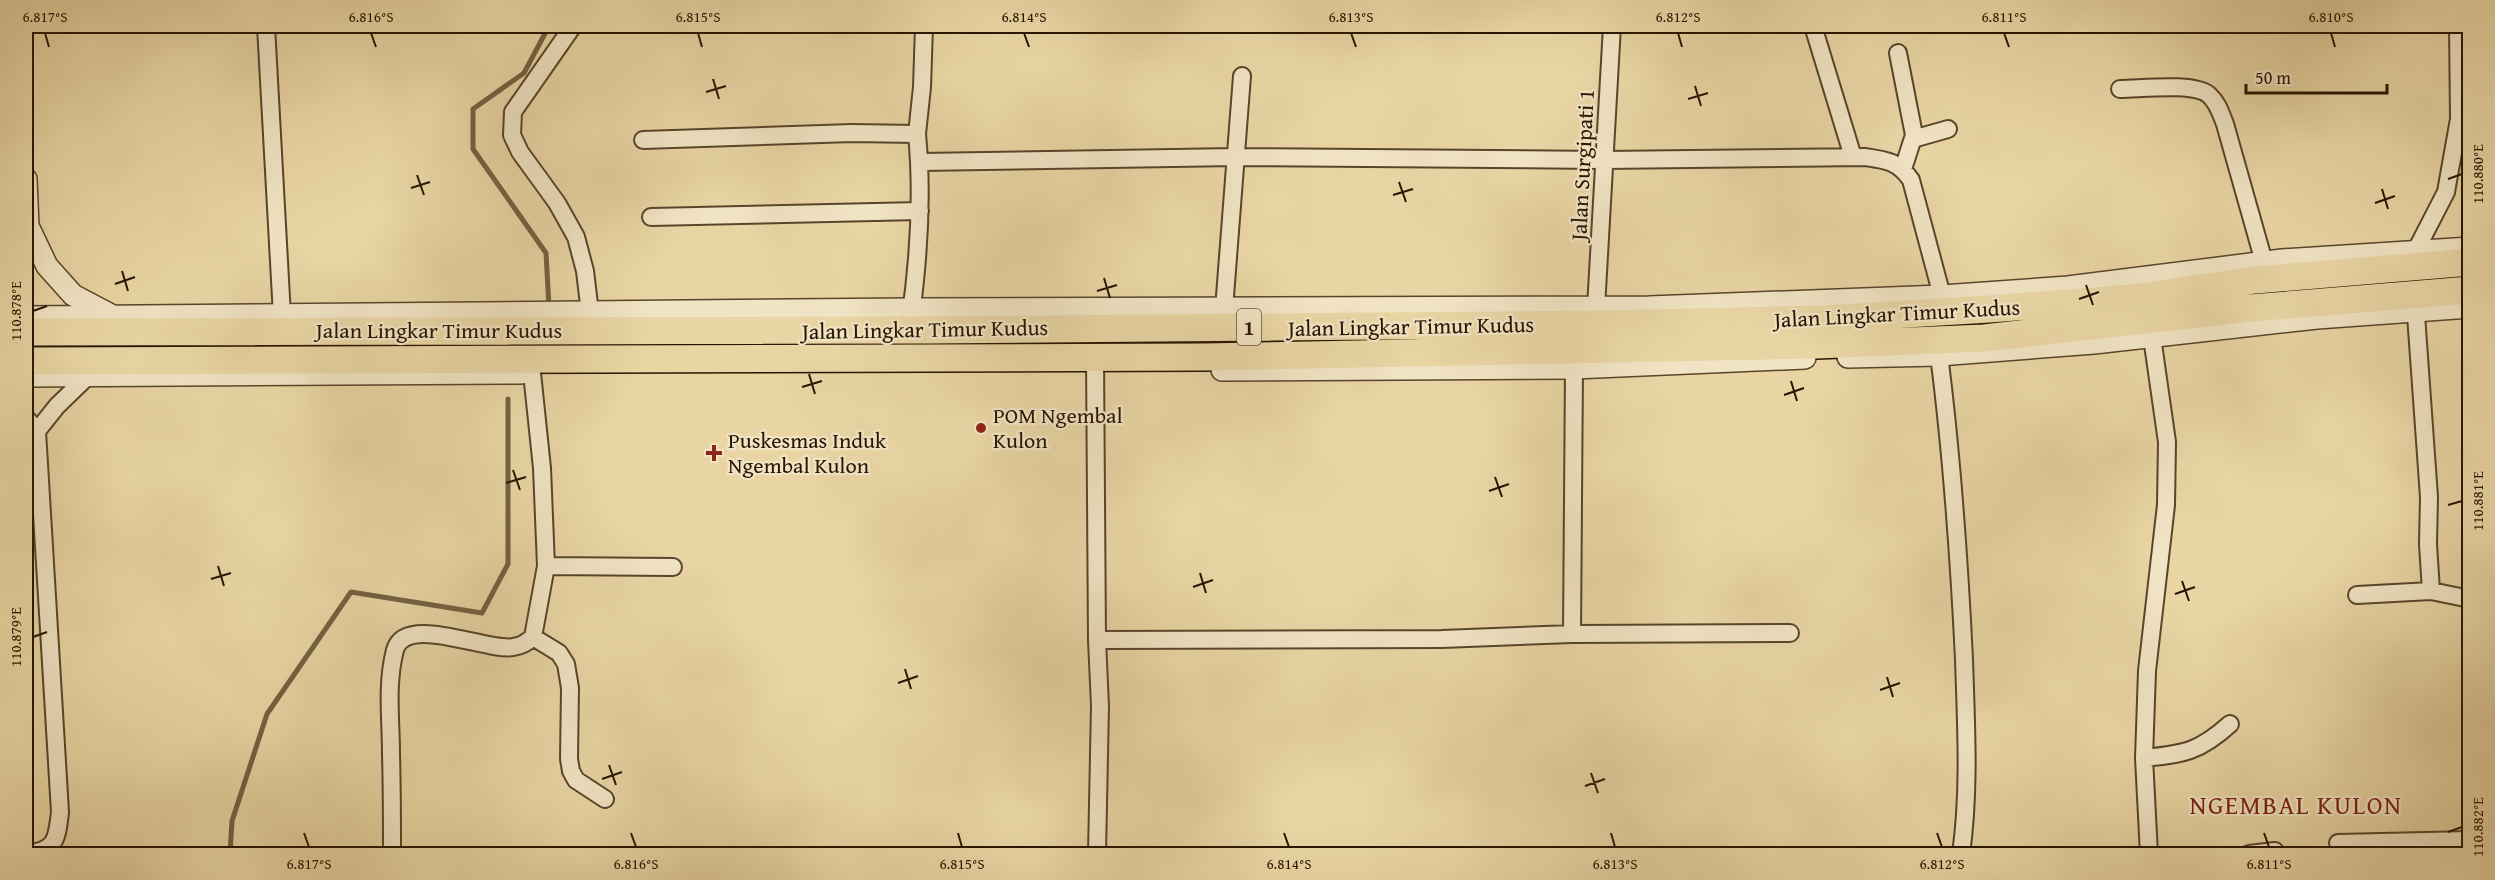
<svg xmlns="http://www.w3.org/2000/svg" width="2495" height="880" font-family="'Gentium Book Plus',serif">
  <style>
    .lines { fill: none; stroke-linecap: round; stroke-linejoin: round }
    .stream { stroke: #746142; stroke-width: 5 }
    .minor-casing { stroke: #58452a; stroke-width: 20 }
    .tertiary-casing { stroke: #58452a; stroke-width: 24 }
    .trunk-casing { stroke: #281501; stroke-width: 30 }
    .minor { stroke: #f1e4c4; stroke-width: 16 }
    .tertiary { stroke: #f1e4c4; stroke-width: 21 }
    .trunk { stroke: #e9d5a4; stroke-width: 27 }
    .ticks { fill: none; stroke: #281501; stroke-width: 2 }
    .poi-dot { fill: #8f2418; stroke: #f1e4c4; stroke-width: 2 }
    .labels { text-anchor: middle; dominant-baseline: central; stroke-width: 4.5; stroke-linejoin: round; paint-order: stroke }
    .shield { fill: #f1e4c4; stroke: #64533c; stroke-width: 1.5 }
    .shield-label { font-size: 21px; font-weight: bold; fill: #281501 }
    .street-label { font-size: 22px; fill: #281501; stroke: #f1e4c4 }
    .poi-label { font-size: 22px; fill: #281501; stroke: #f1e4c4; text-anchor: start }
    .quarter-label { font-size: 26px; letter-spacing: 1.5px; fill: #7a1f14; stroke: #f1e4c4 }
    .neatline { fill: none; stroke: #281501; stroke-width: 2 }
    .ticks-label { font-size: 15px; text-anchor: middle; fill: #281501 }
  </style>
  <rect width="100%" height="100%" fill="#e9d5a4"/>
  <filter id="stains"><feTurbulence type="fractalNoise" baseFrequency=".00333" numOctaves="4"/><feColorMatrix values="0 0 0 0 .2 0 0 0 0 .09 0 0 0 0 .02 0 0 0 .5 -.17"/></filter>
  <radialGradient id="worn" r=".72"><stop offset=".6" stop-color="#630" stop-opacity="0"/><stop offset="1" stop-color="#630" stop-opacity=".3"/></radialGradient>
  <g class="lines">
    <path class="stream" d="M 549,26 L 524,73 L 473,109 L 473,149 L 546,253 L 549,307
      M 230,854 L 232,821 L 267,714 L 351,592 L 482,613 L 508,564 L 508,399"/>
    <g class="minor-casing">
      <path id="minor" d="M 266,26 L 282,316
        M 573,26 L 513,112 L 512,135 L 520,152 L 557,203 L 576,237 L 585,271 L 590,313
        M 1813,26 L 1853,157
        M 1898,53 L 1914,135 L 1903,169
        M 2120,89 C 2141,89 2194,82 2209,95 C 2218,103 2221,114 2225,124 L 2264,262
        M 917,134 L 922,87 L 924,26
        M 1913,139 L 1948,129
        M 643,140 L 852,133 L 917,134 C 923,197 919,258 910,321
        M 920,162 L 1236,157 L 1604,160 L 1865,157 C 1886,160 1898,161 1911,180 L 1942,296
        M 651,217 L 920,211
        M 2412,258 L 2446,192 L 2459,119 L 2458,26
        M 2415,301 L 2429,497 L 2428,544 L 2431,591 L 2470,599
        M 1596,308 L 1612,26
        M 1224,309 L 1242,76
        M 1939,355 C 1952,456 1959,557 1964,659 C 1966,724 1970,790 1961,854
        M 1095,357 L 1097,640 L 1442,639 L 1572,634
        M 1574,368 L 1572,634 L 1790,633
        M 26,418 L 37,431
        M 546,566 L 673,567
        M 2357,595 L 2431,591
        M 533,637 L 559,653 L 566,664 L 570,688 L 569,759 L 571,771 L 576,780 L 605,799
        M 1097,640 L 1100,706 L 1097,854
        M 2144,758 C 2184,754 2199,752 2230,724
        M 2338,843 L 2470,840
        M 26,854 C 56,851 57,839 60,812 L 37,431 L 57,406 L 89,375
        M 392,854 C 392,821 392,788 391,754 C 391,719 386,685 395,650 C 405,613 488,652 513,647 C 522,646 527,642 533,637 L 546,566 L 542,468 L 532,373
        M 2149,854 L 2144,758 L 2147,671 L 2166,505 L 2167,442 L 2152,337
        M 2249,854 L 2275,851"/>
    </g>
    <g class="tertiary-casing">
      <path id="tertiary" d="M 26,179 L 28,226 L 26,235
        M 28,226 L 47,266 L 73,295 L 111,315
        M 26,317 L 912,309 L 1649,307 L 1942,296 L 2068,287 L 2282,260 L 2470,248
        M 1848,357 L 1939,355 L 2094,343 L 2317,318 L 2470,307
        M 1222,370 L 1574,368 L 1805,358
        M 26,376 L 521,373"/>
    </g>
    <g class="trunk-casing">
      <path id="trunk" d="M 26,332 L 929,330 L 1604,324 L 1824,319 L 1989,309 L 2132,298 L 2255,280 L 2470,262
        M 26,361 L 1204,357 L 1817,345 L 1984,338 L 2251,308 L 2470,290"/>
    </g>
    <use href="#minor" class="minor"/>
    <use href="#tertiary" class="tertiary"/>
    <use href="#trunk" class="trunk"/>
  </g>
  <path class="ticks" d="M 45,33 L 49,47M 371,33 L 376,47M 698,33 L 702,47M 1024,33 L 1029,47M 1351,33 L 1356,47M 1678,33 L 1682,47M 2004,33 L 2009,47M 2331,33 L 2335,47M 713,79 L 719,99M 1695,86 L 1701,106M 706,92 L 726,86M 1688,99 L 1708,93M 417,175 L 424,195M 2448,179 L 2462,174M 1399,182 L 1406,202M 411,188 L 430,182M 2382,189 L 2388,209M 1393,195 L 1413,189M 2375,203 L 2395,196M 122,271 L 128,291M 1104,278 L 1110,298M 115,284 L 135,277M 2086,285 L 2093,305M 1097,291 L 1117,285M 2079,299 L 2099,292M 33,311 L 47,306M 809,374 L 815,394M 1791,381 L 1797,401M 802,387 L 822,381M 1784,395 L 1804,388M 513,470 L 520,490M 1495,477 L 1502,497M 506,483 L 526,477M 1489,491 L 1509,484M 2448,505 L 2462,501M 218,566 L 224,586M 1200,573 L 1206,593M 211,579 L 231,573M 2182,581 L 2189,601M 1193,587 L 1213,580M 2175,594 L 2195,587M 33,637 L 47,632M 905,669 L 911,689M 1887,677 L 1893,697M 898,683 L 918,676M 1880,690 L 1900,683M 609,765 L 616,785M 1591,773 L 1598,793M 602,779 L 622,772M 1585,786 L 1605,779M 2448,832 L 2462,827M 304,833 L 309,847M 631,833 L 636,847M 958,833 L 962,847M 1284,833 L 1289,847M 1611,833 L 1615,847M 1937,833 L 1942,847M 2264,833 L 2269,847"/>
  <g class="poi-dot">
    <circle cx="981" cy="428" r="6"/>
    <path d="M711 444h6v6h6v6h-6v6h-6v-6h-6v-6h6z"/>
  </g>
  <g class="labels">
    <rect class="shield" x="1237" y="309" width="24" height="36" rx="4.5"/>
    <g class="shield-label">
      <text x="1249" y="327">1</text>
    </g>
    <g class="street-label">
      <text transform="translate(1582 165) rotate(-87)">Jalan Surgipati 1</text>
      <text transform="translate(1897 313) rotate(-3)">Jalan Lingkar Timur Kudus</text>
      <text transform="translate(1411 326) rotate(-1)">Jalan Lingkar Timur Kudus</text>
      <text transform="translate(925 329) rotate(-1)">Jalan Lingkar Timur Kudus</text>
      <text x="439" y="330">Jalan Lingkar Timur Kudus</text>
    </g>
    <g class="poi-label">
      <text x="993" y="415">POM Ngembal<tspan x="993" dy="25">Kulon</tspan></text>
      <text x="728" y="440">Puskesmas Induk<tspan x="728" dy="25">Ngembal Kulon</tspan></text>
    </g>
    <g class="quarter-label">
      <text x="2296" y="804">NGEMBAL KULON</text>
    </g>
  </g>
  <rect width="2495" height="880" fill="none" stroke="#e9d5a4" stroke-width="66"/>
  <path d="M2246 84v9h141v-9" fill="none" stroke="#281501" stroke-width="3"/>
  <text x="2255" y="84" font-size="18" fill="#281501" stroke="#f1e4c4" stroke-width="4.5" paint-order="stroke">50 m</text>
  <rect x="33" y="33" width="2429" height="814" class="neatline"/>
  <g class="ticks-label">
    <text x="45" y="22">6.817°S</text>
    <text x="371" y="22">6.816°S</text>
    <text x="698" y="22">6.815°S</text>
    <text x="1024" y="22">6.814°S</text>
    <text x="1351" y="22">6.813°S</text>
    <text x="1678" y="22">6.812°S</text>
    <text x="2004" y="22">6.811°S</text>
    <text x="2331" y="22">6.810°S</text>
    <text transform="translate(2478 174) rotate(-90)" y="5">110.880°E</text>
    <text transform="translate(16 311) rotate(-90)" y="5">110.878°E</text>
    <text transform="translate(2478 501) rotate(-90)" y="5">110.881°E</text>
    <text transform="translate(16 637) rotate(-90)" y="5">110.879°E</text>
    <text transform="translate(2478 827) rotate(-90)" y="5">110.882°E</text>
    <text x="309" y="869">6.817°S</text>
    <text x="636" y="869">6.816°S</text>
    <text x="962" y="869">6.815°S</text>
    <text x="1289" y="869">6.814°S</text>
    <text x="1615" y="869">6.813°S</text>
    <text x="1942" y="869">6.812°S</text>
    <text x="2269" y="869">6.811°S</text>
  </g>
  <rect width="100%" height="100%" filter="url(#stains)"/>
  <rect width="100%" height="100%" fill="url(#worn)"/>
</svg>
